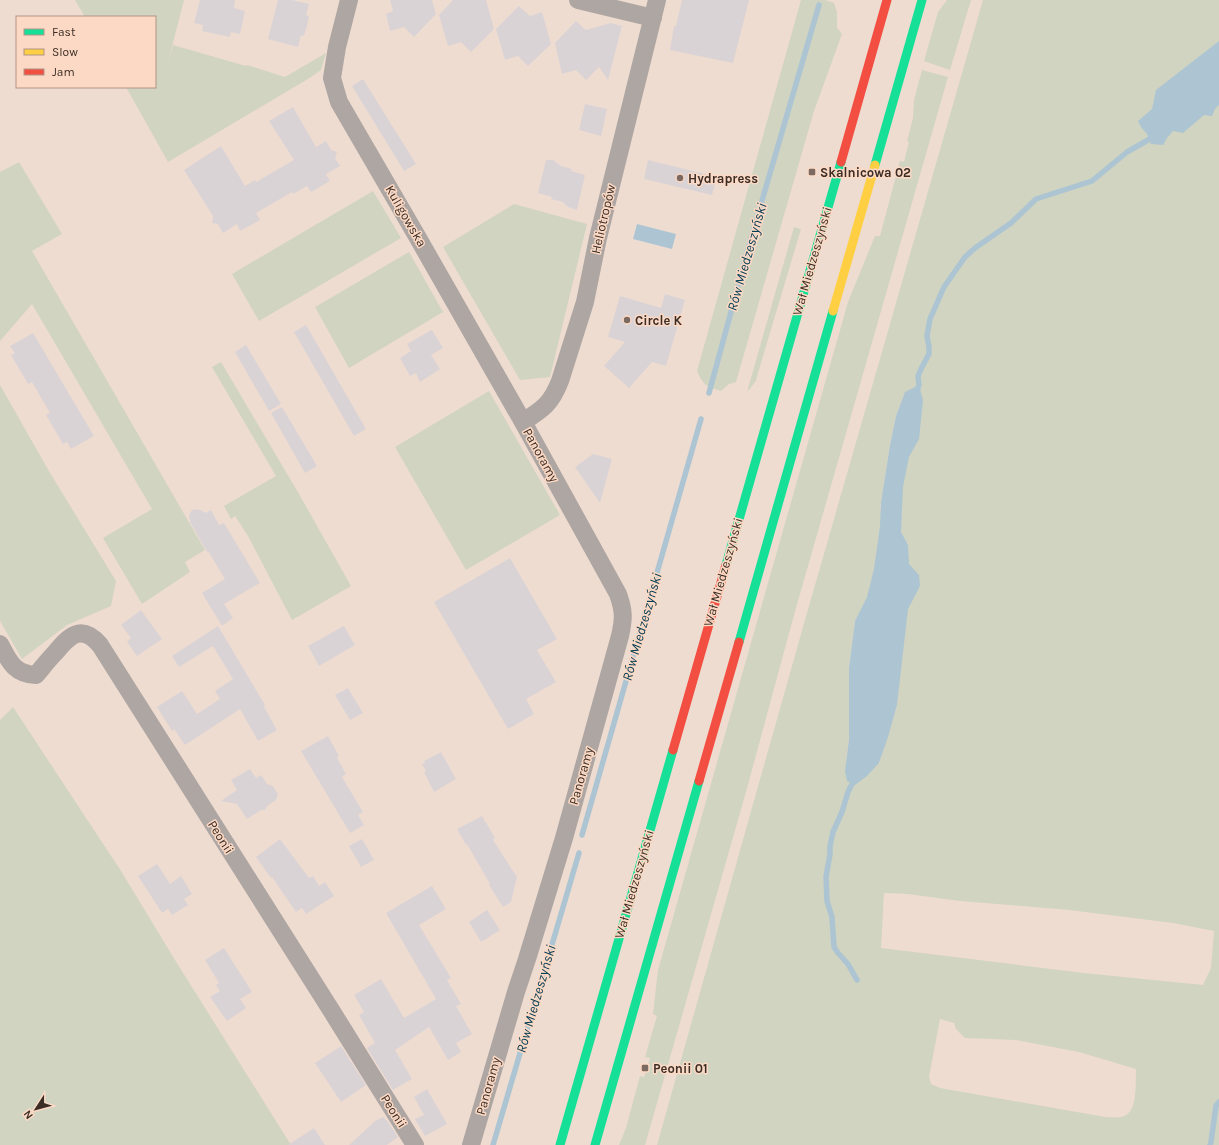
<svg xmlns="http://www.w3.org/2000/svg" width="1219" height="1145" font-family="Karla,sans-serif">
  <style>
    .green { fill: #d0d4c1; fill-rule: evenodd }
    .water { fill: #adc5d2 }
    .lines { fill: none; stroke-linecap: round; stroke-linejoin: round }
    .stream { stroke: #adc5d2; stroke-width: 5.5 }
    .building { fill: #dad3d5 }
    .street { stroke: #aea6a2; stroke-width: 18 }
    .fast { stroke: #16e098; stroke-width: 9 }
    .slow { stroke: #ffcf43; stroke-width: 9 }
    .jam { stroke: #f24e42; stroke-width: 9 }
    .poi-dot { fill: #7a6a61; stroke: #fcd9c4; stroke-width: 1.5 }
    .labels { text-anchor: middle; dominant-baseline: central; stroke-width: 3; stroke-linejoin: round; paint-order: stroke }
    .poi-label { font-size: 13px; font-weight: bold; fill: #3b2d25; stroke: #fcd9c4; text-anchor: start }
    .street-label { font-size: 13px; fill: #3b2d25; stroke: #fcd9c4 }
    .water-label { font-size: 14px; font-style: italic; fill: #013c54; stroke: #fcd9c4 }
  </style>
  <rect width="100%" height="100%" fill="#efdcd1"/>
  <path class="green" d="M 75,0 L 184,0 L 165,74 L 173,45 L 246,66 L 247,65 L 285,77 L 326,53 L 321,70 L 308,79 L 168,162 L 126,87 L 155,87 L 155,17 L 85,17 Z
    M 801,0 L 825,0 L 834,3 L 837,12 L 837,28 L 842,34 L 814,111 L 736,382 L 729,384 L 721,391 C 707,387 703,385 697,371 Z
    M 947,0 L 971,0 L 950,70 L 924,61 L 938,12 Z
    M 983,0 L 1219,0 L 1219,1145 L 657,1145 L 803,627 ZM 905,392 L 880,512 L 881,502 L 890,445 L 896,416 ZM 879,588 L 897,705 L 879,763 L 846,763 L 849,739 L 849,668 L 855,621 ZM 884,893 L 908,894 L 960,901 L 1069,910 L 1173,923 L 1214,931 L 1211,968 L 1203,985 L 1084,973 L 881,948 ZM 940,1019 L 954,1023 L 956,1029 L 965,1038 L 1016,1040 L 1079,1052 L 1136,1069 C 1135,1083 1139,1114 1121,1117 C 1116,1118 1110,1117 1105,1117 L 940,1088 L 931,1084 L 929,1077 Z
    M 922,70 L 948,77 L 794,615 L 746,792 L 645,1145 L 619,1145 L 626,1128 L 640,1076 L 644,1077 L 650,1058 L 645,1057 L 657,1016 L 653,1014 L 658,970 L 848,302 L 875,236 L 880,236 L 900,161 L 904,162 L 909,142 L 907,141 L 913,118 L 914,100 Z
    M 19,162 L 62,234 L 32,251 L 205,550 L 185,562 L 190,572 L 142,604 L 103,538 L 152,509 L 32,304 L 0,341 L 0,172 Z
    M 373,191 L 401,238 L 259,321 L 232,274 Z
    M 514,204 L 587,224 L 550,377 L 520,380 L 443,247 Z
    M 794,227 L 801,229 L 758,373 L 756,381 L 747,392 Z
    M 409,252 L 443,312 L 349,368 L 315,307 Z
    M 221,362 L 299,494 L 351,586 L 292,620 L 248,536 L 235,516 L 231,519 L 224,506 L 276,476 L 212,367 Z
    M 0,385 L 50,473 L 116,581 L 111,606 L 67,625 L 22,659 L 0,621 Z
    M 489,391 L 560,515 L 466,570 L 395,447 Z
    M 13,707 L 121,871 L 175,960 L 291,1145 L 0,1145 L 0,720 Z"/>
  <path class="water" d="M 1219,41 L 1219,105 L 1215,109 L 1212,116 L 1204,115 L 1183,133 L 1173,131 L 1167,138 L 1163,145 L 1151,144 L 1147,134 L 1141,127 L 1138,121 L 1152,109 L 1156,90 Z
    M 637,224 L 676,234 L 672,249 L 633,239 Z
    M 919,385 L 923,400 L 919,439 L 909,457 L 903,487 L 901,532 L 908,545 L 909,564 L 919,575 L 920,586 L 908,609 L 897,705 L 888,737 L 879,763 L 867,776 L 855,785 L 847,781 L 845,771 L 849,739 L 849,668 L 855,621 L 867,597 L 874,569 L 880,526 L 881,502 L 890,445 L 896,416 L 905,392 Z"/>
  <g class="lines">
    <path class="stream" d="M 917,391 L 919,385 L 918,376 L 921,369 L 929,354 L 929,347 L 927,336 L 930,319 L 944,287 L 965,257 L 975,248 L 1011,223 L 1036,199 L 1092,181 L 1127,152 L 1155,136
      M 709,393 L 750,242 L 819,5
      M 854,777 L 852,784 L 848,792 L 842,812 L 833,832 L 830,846 L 830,854 L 826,877 L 827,901 L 832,917 L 834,947 L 838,953 L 848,964 L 857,980
      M 582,835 L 701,419
      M 493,1145 L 579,853
      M 1210,1145 L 1211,1142 L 1216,1106 L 1219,1102"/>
  </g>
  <path class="building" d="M 200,0 L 235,0 L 234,8 L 245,11 L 240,34 L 231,32 L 230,37 L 202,31 L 203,25 L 194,23 Z
    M 278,0 L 292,0 L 309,4 L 306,15 L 309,16 L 307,26 L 304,36 L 301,35 L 298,47 L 268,39 Z
    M 390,0 L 432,0 L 436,14 L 414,37 L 404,27 L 390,31 L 386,14 L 393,11 Z
    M 453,0 L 486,0 L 494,29 L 471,52 L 461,42 L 448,46 L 439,15 Z
    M 682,0 L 749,0 L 733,63 L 670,50 L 674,26 L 676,26 Z
    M 519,6 L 530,16 L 542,12 L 551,44 L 528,66 L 518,56 L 505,60 L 496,29 Z
    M 576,21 L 586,30 L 611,23 L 622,26 L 608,80 L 599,67 L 586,80 L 576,70 L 562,74 L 555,43 Z
    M 363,79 L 416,164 L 404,171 L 352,86 Z
    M 585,104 L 607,109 L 601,136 L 579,130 Z
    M 293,107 L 316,147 L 326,141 L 331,150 L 337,152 L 335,158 L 340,166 L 326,174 L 330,181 L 311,192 L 307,186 L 293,194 L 292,192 L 256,213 L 260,220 L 240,231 L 237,224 L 223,233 L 218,224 L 212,223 L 213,216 L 184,170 L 221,146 L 245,186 L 255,180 L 256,182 L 294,160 L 269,121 Z
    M 546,160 L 553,160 L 561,166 L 572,169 L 571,171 L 585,175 L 577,210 L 568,207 L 563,202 L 551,199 L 552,197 L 538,193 Z
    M 648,160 L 717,177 L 712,195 L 644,179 Z
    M 665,294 L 685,300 L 666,366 L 652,362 L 629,388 L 604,366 L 625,342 L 608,337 L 620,296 L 661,308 Z
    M 306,325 L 366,429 L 354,436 L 294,332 Z
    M 432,330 L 443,348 L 431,355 L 440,369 L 420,382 L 416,373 L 410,376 L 400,358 L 411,351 L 407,344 Z
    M 33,333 L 94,436 L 71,449 L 67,442 L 63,444 L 46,415 L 50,413 L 36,389 L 32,382 L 28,384 L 11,355 L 15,353 L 10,346 Z
    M 246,345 L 281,404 L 269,411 L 235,352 Z
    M 282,407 L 317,466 L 305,473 L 271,413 Z
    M 593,454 L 612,459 L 600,503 L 575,467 Z
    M 198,509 L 206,513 L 211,510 L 219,525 L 224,523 L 260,583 L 224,604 L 233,618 L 222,626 L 202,593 L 225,579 L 208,551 L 207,552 L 190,522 L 189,515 L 192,510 Z
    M 510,558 L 557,639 L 537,650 L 556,682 L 526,699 L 534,714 L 508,729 L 434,602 Z
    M 141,610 L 162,639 L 137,656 L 127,642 L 131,638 L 121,625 Z
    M 218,626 L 265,705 L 264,707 L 277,730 L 258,741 L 240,709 L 185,745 L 174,729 L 172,731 L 157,707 L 182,691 L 197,714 L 220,699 L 215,691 L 233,679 L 213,646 L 179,667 L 172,656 Z
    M 344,626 L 355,645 L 319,666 L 308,646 Z
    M 348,688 L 363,713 L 350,720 L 335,695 Z
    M 328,736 L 339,756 L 337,758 L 346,774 L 342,777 L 363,812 L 358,815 L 364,825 L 350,833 L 301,751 Z
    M 441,752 L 456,779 L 434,792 L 424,772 L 426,771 L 422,764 L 425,763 L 424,761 Z
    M 250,769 L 256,778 L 261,775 L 267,784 L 273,786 L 278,794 L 276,800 L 267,806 L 265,810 L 261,810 L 247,819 L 237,804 L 221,801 L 237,790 L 231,780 Z
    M 482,816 L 495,838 L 493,840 L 517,877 L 511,902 L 503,907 L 489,885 L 490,884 L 467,844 L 466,845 L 457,829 Z
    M 280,839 L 309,878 L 313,876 L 319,886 L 325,882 L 334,896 L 306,914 L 302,908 L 296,912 L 272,877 L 271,878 L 256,857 Z
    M 362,839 L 374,860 L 361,867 L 349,846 Z
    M 157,864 L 170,884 L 181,876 L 192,894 L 184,899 L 188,905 L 172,915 L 168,909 L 162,913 L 138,876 Z
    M 432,886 L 446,909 L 419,925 L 451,978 L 447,980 L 461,1004 L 456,1006 L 472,1034 L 456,1043 L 461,1052 L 448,1060 L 429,1027 L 395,1050 L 412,1079 L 393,1090 L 367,1048 L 375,1043 L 359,1015 L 364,1012 L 354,995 L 381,979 L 404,1018 L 436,999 L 386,913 Z
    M 487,910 L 500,930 L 481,942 L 469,922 Z
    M 224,948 L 252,992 L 240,999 L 246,1008 L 227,1021 L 210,997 L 220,991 L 216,985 L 219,983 L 205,960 Z
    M 341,1046 L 366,1085 L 341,1102 L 315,1063 Z
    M 427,1089 L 447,1124 L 425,1136 L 415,1119 L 424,1115 L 414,1097 Z
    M 383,1117 L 388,1122 L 398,1137 L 387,1145 L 349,1145 L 375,1121 Z
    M 314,1128 L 325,1145 L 288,1145 Z"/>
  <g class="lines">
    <path class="street" d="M 349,0 L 337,47 L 332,78 L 339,102 L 418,238 L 523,422 L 618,594 C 624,611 624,618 620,636 L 564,838 L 527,959 L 516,992 L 471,1145
      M 578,0 L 653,18
      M 523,422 C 543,409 551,404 560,381 L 585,302 L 598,238 L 657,0
      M 0,644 C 9,661 14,674 36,675 C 42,668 48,660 55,653 C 69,636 81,623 100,645 L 331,1010 L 415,1145"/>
    <path class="fast" d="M 875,165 L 922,0
      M 726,565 L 841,162
      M 739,642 L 833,311
      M 560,1145 L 673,750
      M 595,1145 L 699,781"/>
    <path class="slow" d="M 833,311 L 875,165"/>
    <path class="jam" d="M 841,162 L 887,0
      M 673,750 L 726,565
      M 699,781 L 739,642"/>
  </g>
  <g class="poi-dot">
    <rect x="808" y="168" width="8" height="8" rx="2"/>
    <circle cx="680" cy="178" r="4"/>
    <circle cx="627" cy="320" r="4"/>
    <rect x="641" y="1064" width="8" height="8" rx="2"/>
  </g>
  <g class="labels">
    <g class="poi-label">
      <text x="820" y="172">Skalnicowa 02</text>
      <text x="688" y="178">Hydrapress</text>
      <text x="635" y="320">Circle K</text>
      <text x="653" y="1068">Peonii 01</text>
    </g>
    <g class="street-label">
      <text transform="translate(406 216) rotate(60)">Kuligowska</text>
      <text transform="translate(603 219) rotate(-77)">Heliotropów</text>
      <text transform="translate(812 261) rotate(-74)">Wał Miedzeszyński</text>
      <text transform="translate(541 455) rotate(61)">Panoramy</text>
      <text transform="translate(723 572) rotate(-74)">Wał Miedzeszyński</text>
      <text transform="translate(581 776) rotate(-74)">Panoramy</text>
      <text transform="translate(221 837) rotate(58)">Peonii</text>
      <text transform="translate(634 884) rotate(-74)">Wał Miedzeszyński</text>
      <text transform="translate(488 1086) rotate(-74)">Panoramy</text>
      <text transform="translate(394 1111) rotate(58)">Peonii</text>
    </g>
    <g class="water-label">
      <text transform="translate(747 257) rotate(-74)">Rów Miedzeszyński</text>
      <text transform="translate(642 627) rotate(-74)">Rów Miedzeszyński</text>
      <text transform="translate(536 999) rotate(-74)">Rów Miedzeszyński</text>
    </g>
  </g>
  <rect x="16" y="16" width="140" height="72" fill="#fcd9c4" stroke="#af9484"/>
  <rect x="24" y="29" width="20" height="6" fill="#16e098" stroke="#af9484"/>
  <text x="52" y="36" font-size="12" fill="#3b2d25">Fast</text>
  <rect x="24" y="49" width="20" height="6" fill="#ffcf43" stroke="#af9484"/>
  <text x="52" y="56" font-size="12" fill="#3b2d25">Slow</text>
  <rect x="24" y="69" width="20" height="6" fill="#f24e42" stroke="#af9484"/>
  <text x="52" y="76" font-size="12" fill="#3b2d25">Jam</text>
  <g transform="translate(36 1109) rotate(234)" stroke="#fcd9c4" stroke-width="3" paint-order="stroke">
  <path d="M0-3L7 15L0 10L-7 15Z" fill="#3b2d25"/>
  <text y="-6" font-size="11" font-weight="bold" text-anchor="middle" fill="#3b2d25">N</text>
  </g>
</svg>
